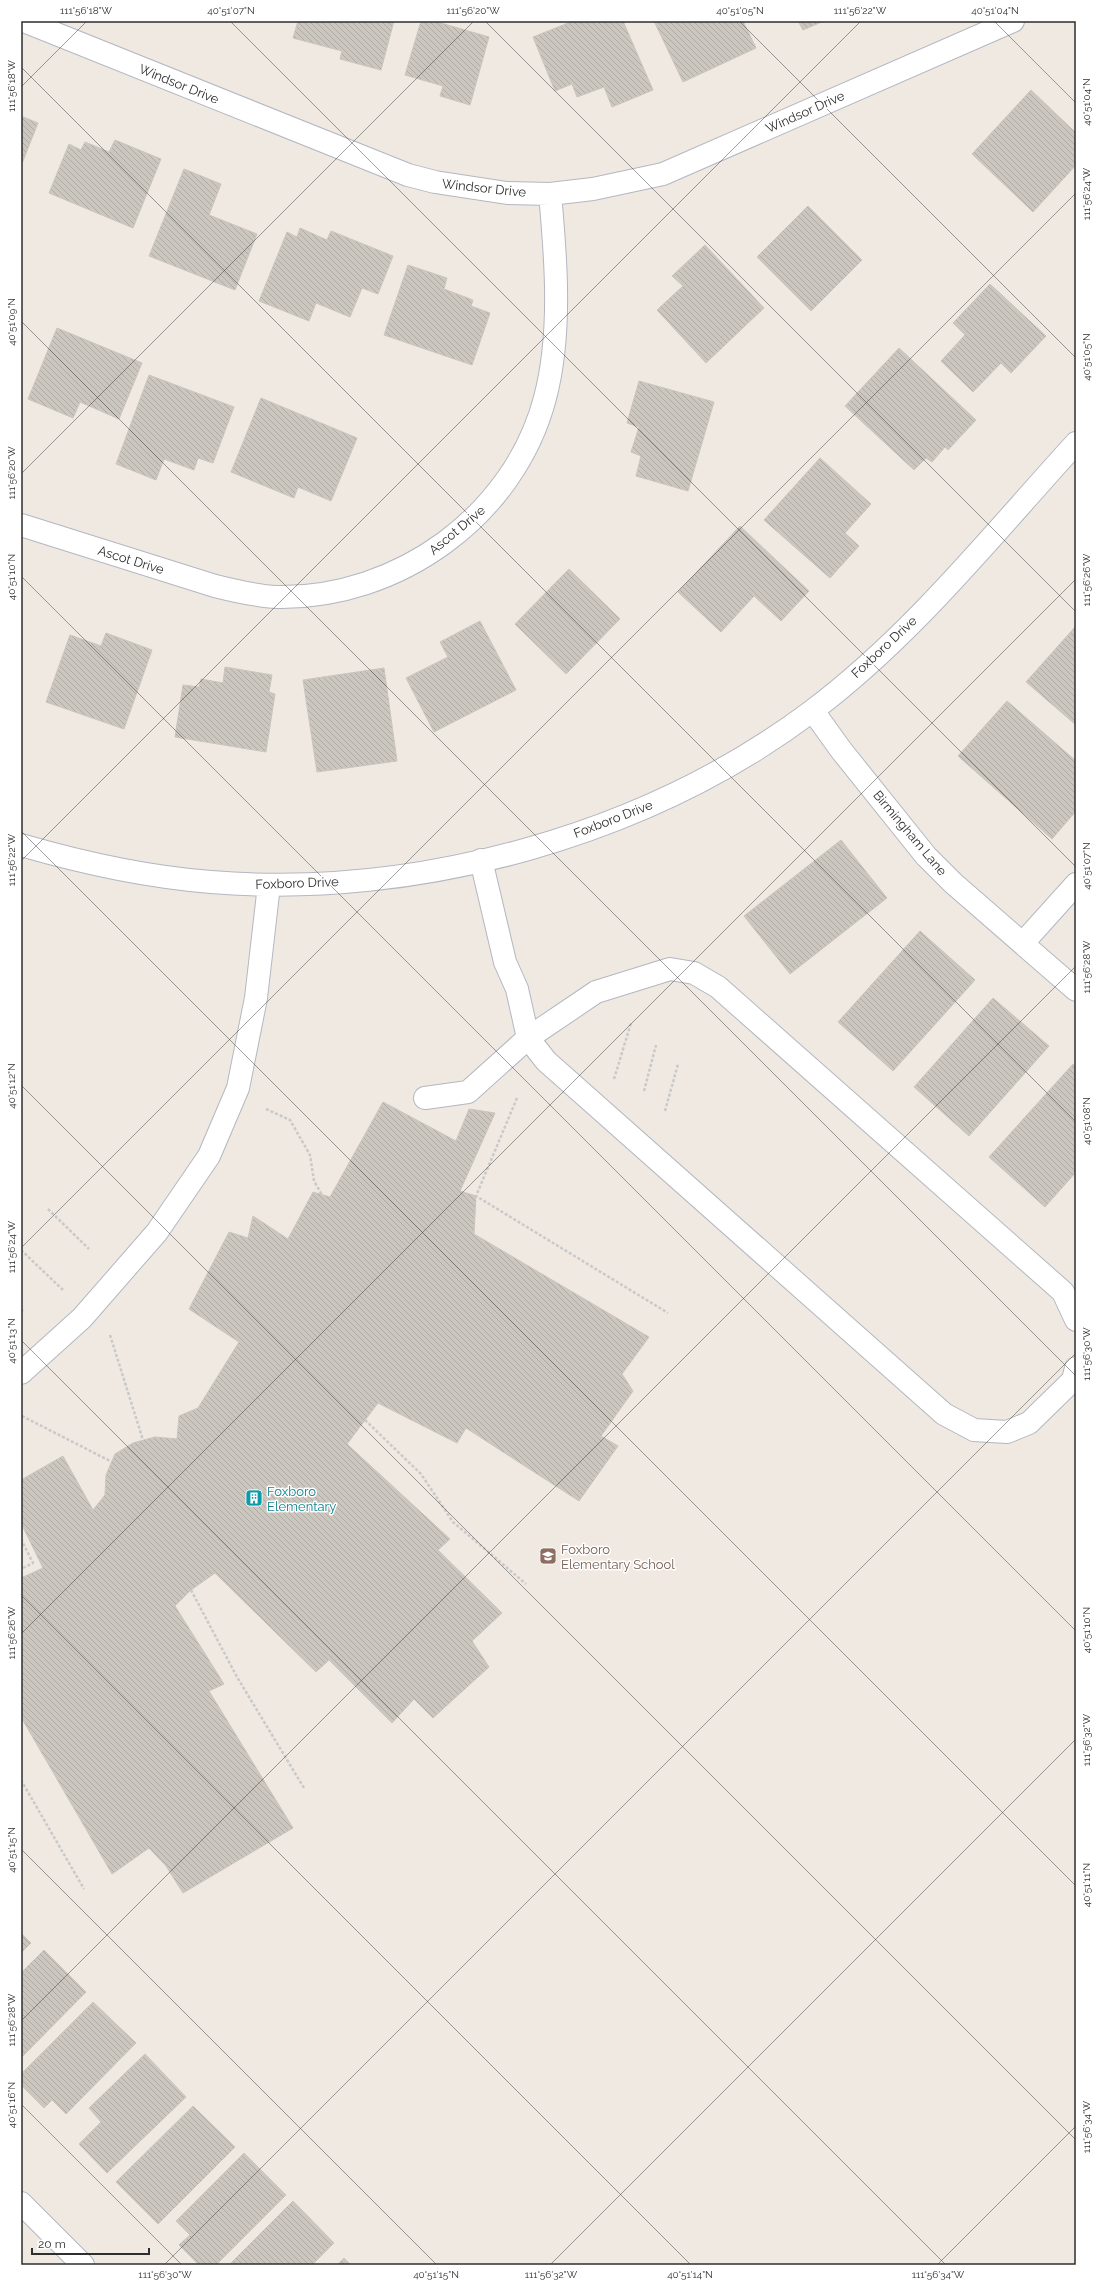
<svg xmlns="http://www.w3.org/2000/svg" width="1097" height="2286" font-family="Raleway,sans-serif">
  <style>
    .building { fill: url(#building-back-hatch); stroke: #cbc5ba }
    .lines { fill: none; stroke-linecap: round; stroke-linejoin: round }
    .minor-casing { stroke: #b4b7c1; stroke-width: 24 }
    .path { stroke: #c9c9c9; stroke-width: 2.5; stroke-dasharray: 3 2; stroke-linecap: butt }
    .minor { stroke: #fff; stroke-width: 22 }
    .ticks { fill: none; stroke: #2e2e2e; stroke-width: 1; stroke-opacity: 0.45 }
    .labels { text-anchor: middle; dominant-baseline: central; stroke-width: 3; stroke-linejoin: round; paint-order: stroke }
    .street-label { font-size: 13px; fill: #2e2e2e; stroke: #fff }
    .culture-label { font-size: 13px; fill: #0d838f; stroke: #fff; text-anchor: start }
    .education-label { font-size: 13px; fill: #785e54; stroke: #fff; text-anchor: start }
    .neatline { fill: none; stroke: #2e2e2e; stroke-width: 1.5 }
    .ticks-label { font-size: 10px; text-anchor: middle; fill: #2e2e2e }
  </style>
  <defs>
    <pattern id="building-back-hatch" width="6" height="6" patternUnits="userSpaceOnUse"><rect width="6" height="6" fill="#cbc7bf"/><path d="M-1 5l2 2M0 0l6 6M5-1l2 2" fill="none" stroke="#afaba4"/></pattern>
  </defs>
  <rect width="100%" height="100%" fill="#efe9e1"/>
  <path class="building" d="M 298,21 L 394,21 L 381,70 L 340,59 L 342,51 L 293,38 Z
    M 421,21 L 434,21 L 489,37 L 470,105 L 440,96 L 443,86 L 405,75 Z
    M 573,21 L 623,21 L 653,90 L 612,107 L 604,87 L 577,97 L 572,84 L 555,91 L 533,37 Z
    M 654,21 L 743,21 L 756,48 L 683,82 Z
    M 798,21 L 824,21 L 803,30 Z
    M 1031,90 L 1076,133 L 1076,165 L 1033,212 L 972,154 Z
    M 21,116 L 38,123 L 21,166 Z
    M 115,140 L 161,159 L 133,228 L 49,193 L 69,144 L 81,150 L 85,142 L 109,152 Z
    M 184,169 L 221,184 L 209,215 L 257,234 L 235,290 L 149,256 Z
    M 808,206 L 862,260 L 811,311 L 757,257 Z
    M 300,228 L 327,240 L 331,231 L 393,256 L 378,294 L 362,288 L 350,317 L 316,303 L 309,321 L 259,301 L 287,232 L 297,237 Z
    M 705,245 L 764,308 L 706,363 L 657,310 L 683,286 L 672,276 Z
    M 408,265 L 447,278 L 444,289 L 473,300 L 471,306 L 490,313 L 472,365 L 384,335 Z
    M 990,284 L 1046,336 L 1011,373 L 1001,363 L 973,392 L 941,361 L 965,335 L 953,323 Z
    M 57,328 L 142,363 L 119,419 L 80,402 L 73,418 L 28,399 Z
    M 899,348 L 976,420 L 948,450 L 945,447 L 932,462 L 926,458 L 914,470 L 845,406 Z
    M 149,375 L 234,407 L 213,463 L 198,458 L 194,470 L 164,459 L 156,480 L 116,464 Z
    M 639,381 L 714,402 L 688,491 L 636,476 L 641,456 L 631,452 L 639,427 L 627,423 Z
    M 261,398 L 357,438 L 331,501 L 298,487 L 294,498 L 231,472 Z
    M 820,458 L 871,504 L 845,533 L 859,546 L 830,578 L 764,520 Z
    M 740,526 L 809,591 L 781,621 L 754,596 L 721,632 L 678,592 Z
    M 569,569 L 620,619 L 566,674 L 515,624 Z
    M 480,621 L 516,690 L 434,732 L 406,678 L 448,657 L 440,642 Z
    M 1075,627 L 1076,628 L 1076,725 L 1026,682 Z
    M 106,633 L 152,650 L 124,729 L 46,702 L 70,635 L 101,646 Z
    M 225,667 L 272,675 L 269,692 L 275,694 L 266,752 L 175,737 L 183,685 L 199,687 L 201,679 L 223,683 Z
    M 384,668 L 397,761 L 317,772 L 303,680 Z
    M 1007,701 L 1076,761 L 1076,811 L 1052,839 L 958,756 Z
    M 841,840 L 887,898 L 790,974 L 744,916 Z
    M 920,931 L 975,980 L 893,1071 L 838,1022 Z
    M 993,998 L 1049,1046 L 969,1136 L 914,1087 Z
    M 1073,1064 L 1076,1067 L 1076,1172 L 1045,1207 L 989,1157 Z
    M 383,1102 L 456,1141 L 469,1109 L 495,1113 L 460,1191 L 476,1196 L 474,1234 L 649,1337 L 622,1374 L 633,1391 L 601,1436 L 618,1446 L 579,1501 L 466,1428 L 457,1443 L 378,1403 L 347,1444 L 450,1539 L 438,1550 L 502,1613 L 472,1641 L 489,1667 L 433,1718 L 414,1699 L 392,1723 L 329,1660 L 316,1672 L 215,1573 L 191,1590 L 175,1606 L 224,1684 L 209,1691 L 293,1828 L 183,1893 L 166,1866 L 149,1848 L 112,1874 L 21,1717 L 21,1578 L 43,1568 L 21,1523 L 21,1480 L 63,1456 L 93,1510 L 105,1495 L 106,1475 L 115,1454 L 133,1443 L 155,1437 L 177,1439 L 179,1416 L 198,1408 L 239,1342 L 189,1309 L 229,1232 L 248,1238 L 253,1216 L 288,1239 L 313,1192 L 330,1197 Z
    M 21,1933 L 31,1943 L 21,1953 Z
    M 44,1950 L 86,1992 L 21,2058 L 21,1973 Z
    M 93,2002 L 136,2043 L 66,2114 L 52,2100 L 44,2108 L 21,2085 L 21,2074 Z
    M 145,2054 L 186,2097 L 107,2173 L 79,2144 L 101,2122 L 89,2108 Z
    M 193,2106 L 235,2147 L 158,2224 L 116,2182 Z
    M 244,2153 L 286,2195 L 216,2265 L 199,2265 L 179,2245 L 190,2235 L 176,2221 Z
    M 293,2201 L 334,2243 L 312,2265 L 229,2265 Z
    M 344,2258 L 351,2265 L 337,2265 Z"/>
  <g class="lines">
    <g class="minor-casing">
      <path id="minor" d="M 24,21 L 408,175 L 435,182 L 507,193 L 550,194 L 593,189 L 663,174 L 1013,21
        M 21,525 L 215,586 C 235,591 256,596 277,597 C 398,599 514,516 545,398 C 562,334 556,259 550,194
        M 813,711 L 841,750 L 926,856 L 953,883 L 1076,990
        M 21,845 C 83,863 147,877 211,882 C 417,899 647,835 812,711 C 912,636 992,535 1076,443
        M 481,860 L 505,962 L 517,989 L 528,1038 L 546,1061 L 944,1414 L 974,1430 L 1007,1432 L 1029,1423 L 1073,1380 L 1076,1368
        M 1023,943 L 1076,884
        M 425,1098 L 468,1092 L 528,1038 L 596,992 L 670,969 L 694,973 L 718,987 L 1063,1292 L 1076,1320
        M 21,1373 L 82,1318 L 157,1232 L 209,1156 L 238,1088 L 256,998 L 269,885
        M 21,2203 L 83,2265"/>
    </g>
    <path class="path" d="M 614,1079 L 631,1023
      M 644,1091 L 656,1045
      M 517,1098 L 476,1196 L 668,1313
      M 266,1109 L 290,1120 L 310,1155 L 314,1181 L 322,1195
      M 665,1111 L 678,1064
      M 48,1209 L 89,1249
      M 21,1250 L 63,1290
      M 21,1309 L 24,1313
      M 110,1335 L 143,1440
      M 22,1416 L 112,1462
      M 365,1420 L 421,1474 L 453,1522 L 526,1584
      M 21,1539 L 33,1563 L 21,1569
      M 191,1590 L 237,1677 L 304,1788
      M 21,1780 L 84,1889"/>
    <use href="#minor" class="minor"/>
  </g>
  <path class="ticks" d="M 230,21 L 1076,867M 485,21 L 1076,612M 739,21 L 1076,358M 994,21 L 1076,103M 21,67 L 1076,1122M 21,87 L 87,21M 21,321 L 1076,1376M 21,474 L 474,21M 21,576 L 1076,1631M 21,831 L 1076,1886M 21,861 L 861,21M 21,1085 L 1076,2140M 21,1248 L 1076,193M 21,1340 L 946,2265M 21,1595 L 691,2265M 21,1634 L 1076,579M 21,1849 L 437,2265M 21,2021 L 1076,966M 21,2104 L 182,2265M 164,2265 L 1076,1353M 550,2265 L 1076,1739M 937,2265 L 1076,2126"/>
  <defs>
    <g id="building-square" transform="scale(0.9)"><rect x="-9" y="-9" width="18" height="18" rx="4" fill="#0f9aa8" stroke="#fff"/><path d="M-4-6H4V6H1V3H-1V6H-4ZM-2.5-4.3h1.7v1.8h-1.7ZM.8-4.3h1.7v1.8H.8ZM-2.5-1h1.7V.8h-1.7ZM.8-1h1.7V.8H.8Z" fill="#fff"/></g>
    <g id="school-square" transform="scale(0.9)"><rect x="-9" y="-9" width="18" height="18" rx="4" fill="#8d6e63" stroke="#fff"/><path d="M0-5L7-2L0 1L-7-2ZM-4 1L0 2.5L4 1V4Q0 6-4 4Z" fill="#fff"/></g>
  </defs>
  <g fill-rule="evenodd">
    <use href="#building-square" x="254" y="1498"/>
    <use href="#school-square" x="548" y="1556"/>
  </g>
  <g class="labels">
    <g class="street-label">
      <text transform="translate(179 84) rotate(22)">Windsor Drive</text>
      <text transform="translate(805 112) rotate(-24)">Windsor Drive</text>
      <text transform="translate(484 188) rotate(6)">Windsor Drive</text>
      <text transform="translate(457 530) rotate(-40)">Ascot Drive</text>
      <text transform="translate(131 560) rotate(17)">Ascot Drive</text>
      <text transform="translate(884 647) rotate(-43)">Foxboro Drive</text>
      <text transform="translate(613 819) rotate(-21)">Foxboro Drive</text>
      <text transform="translate(910 833) rotate(50)">Birmingham Lane</text>
      <text transform="translate(297 883) rotate(-2)">Foxboro Drive</text>
    </g>
    <g class="culture-label">
      <text x="267" y="1491">Foxboro<tspan x="267" dy="15">Elementary</tspan></text>
    </g>
    <g class="education-label">
      <text x="561" y="1549">Foxboro<tspan x="561" dy="15">Elementary School</tspan></text>
    </g>
  </g>
  <rect width="1097" height="2286" fill="none" stroke="#ffffff" stroke-width="44"/>
  <path d="M32 2248v6h117v-6" fill="none" stroke="#2e2e2e" stroke-width="2"/>
  <text x="38" y="2248" font-size="12" fill="#2e2e2e" stroke="#ffffff" stroke-width="3" paint-order="stroke">20 m</text>
  <rect x="22" y="22" width="1053" height="2242" class="neatline"/>
  <g class="ticks-label">
    <text x="86" y="14">111°56'18"W</text>
    <text x="231" y="14">40°51'07"N</text>
    <text x="473" y="14">111°56'20"W</text>
    <text x="740" y="14">40°51'05"N</text>
    <text x="860" y="14">111°56'22"W</text>
    <text x="995" y="14">40°51'04"N</text>
    <text transform="translate(11 86) rotate(-90)" y="4">111°56'18"W</text>
    <text transform="translate(1086 102) rotate(-90)" y="4">40°51'04"N</text>
    <text transform="translate(1086 194) rotate(-90)" y="4">111°56'24"W</text>
    <text transform="translate(11 322) rotate(-90)" y="4">40°51'09"N</text>
    <text transform="translate(1086 357) rotate(-90)" y="4">40°51'05"N</text>
    <text transform="translate(11 473) rotate(-90)" y="4">111°56'20"W</text>
    <text transform="translate(11 577) rotate(-90)" y="4">40°51'10"N</text>
    <text transform="translate(1086 580) rotate(-90)" y="4">111°56'26"W</text>
    <text transform="translate(11 860) rotate(-90)" y="4">111°56'22"W</text>
    <text transform="translate(1086 866) rotate(-90)" y="4">40°51'07"N</text>
    <text transform="translate(1086 967) rotate(-90)" y="4">111°56'28"W</text>
    <text transform="translate(11 1086) rotate(-90)" y="4">40°51'12"N</text>
    <text transform="translate(1086 1121) rotate(-90)" y="4">40°51'08"N</text>
    <text transform="translate(11 1247) rotate(-90)" y="4">111°56'24"W</text>
    <text transform="translate(11 1341) rotate(-90)" y="4">40°51'13"N</text>
    <text transform="translate(1086 1354) rotate(-90)" y="4">111°56'30"W</text>
    <text transform="translate(1086 1630) rotate(-90)" y="4">40°51'10"N</text>
    <text transform="translate(11 1633) rotate(-90)" y="4">111°56'26"W</text>
    <text transform="translate(1086 1740) rotate(-90)" y="4">111°56'32"W</text>
    <text transform="translate(11 1850) rotate(-90)" y="4">40°51'15"N</text>
    <text transform="translate(1086 1885) rotate(-90)" y="4">40°51'11"N</text>
    <text transform="translate(11 2020) rotate(-90)" y="4">111°56'28"W</text>
    <text transform="translate(11 2105) rotate(-90)" y="4">40°51'16"N</text>
    <text transform="translate(1086 2127) rotate(-90)" y="4">111°56'34"W</text>
    <text x="165" y="2278">111°56'30"W</text>
    <text x="436" y="2278">40°51'15"N</text>
    <text x="551" y="2278">111°56'32"W</text>
    <text x="690" y="2278">40°51'14"N</text>
    <text x="938" y="2278">111°56'34"W</text>
  </g>
</svg>
